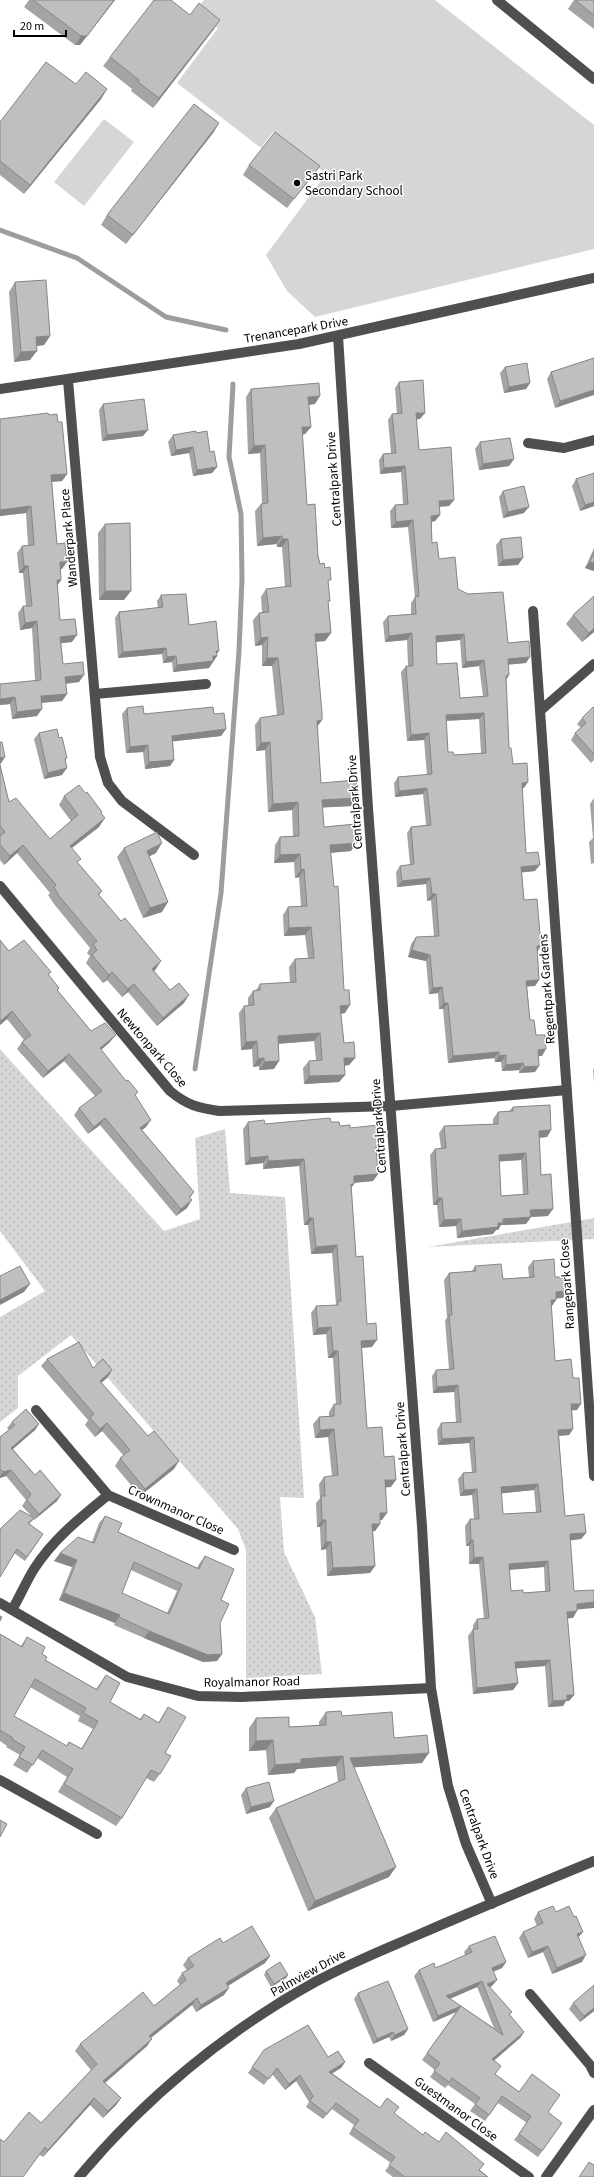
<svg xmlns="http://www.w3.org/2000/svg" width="594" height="2177" font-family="'Source Sans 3',sans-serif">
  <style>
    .grass { fill: url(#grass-dots) }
    .garden { fill: #d6d6d6 }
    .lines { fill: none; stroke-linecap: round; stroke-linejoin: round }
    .stream { stroke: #9d9d9d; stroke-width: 5 }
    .minor { stroke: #4f4f4f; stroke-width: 10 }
    .wall { fill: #a4a4a4; fill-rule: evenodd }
    .shaded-wall { fill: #868686 }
    .building { fill: #bfbfbf; stroke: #868686; fill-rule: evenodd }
    .poi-dot { fill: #000; stroke: #fff; stroke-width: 1.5 }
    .labels { text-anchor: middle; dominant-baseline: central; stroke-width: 3; stroke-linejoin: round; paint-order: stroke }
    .poi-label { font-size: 13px; fill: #000; stroke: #fff; text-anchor: start }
    .street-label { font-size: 13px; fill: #000; stroke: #fff }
  </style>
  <defs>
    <pattern id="grass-dots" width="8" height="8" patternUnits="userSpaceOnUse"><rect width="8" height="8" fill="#d6d6d6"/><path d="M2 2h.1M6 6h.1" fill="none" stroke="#b6b6b6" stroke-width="1.8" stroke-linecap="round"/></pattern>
  </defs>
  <rect width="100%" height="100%" fill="#fff"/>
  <path class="grass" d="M 0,1049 L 164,1231 L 200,1219 L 195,1138 L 225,1129 L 230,1193 L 285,1197 L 304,1498 L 280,1497 L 284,1552 L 315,1617 L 322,1674 L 246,1678 L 246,1550 L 238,1529 L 71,1335 L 18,1376 L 18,1408 L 0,1422 L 0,1317 L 45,1291 L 0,1231 Z
    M 594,1218 L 594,1239 L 428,1247 Z"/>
  <path class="garden" d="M 204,0 L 435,0 L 594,125 L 594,249 L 315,317 L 287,291 L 266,255 L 326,174 L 273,132 L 261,148 L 177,83 L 218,28 L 195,11 Z
    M 104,119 L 134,142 L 84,206 L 54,182 Z"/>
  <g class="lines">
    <path class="stream" d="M 0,230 L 77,258 L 166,317 L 226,330
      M 195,1069 L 221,893 L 239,651 L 242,579 L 241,514 L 229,457 L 233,384"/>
    <path class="minor" d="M 497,0 L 594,79
      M 338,336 L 368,808 L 422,1526 L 431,1688 L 448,1786 L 466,1844 L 492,1904
      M 68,380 L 100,757 L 108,783 L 122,801 L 194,855
      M 0,389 L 299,344 L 594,278
      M 528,443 L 564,448 L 594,440
      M 533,611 L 594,1476
      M 95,694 L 206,684
      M 541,710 L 594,664
      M 0,886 L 170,1091 C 187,1105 198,1108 219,1111 L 391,1106 L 567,1090
      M 36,1410 L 108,1495 L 234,1550
      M 0,1603 L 127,1677 L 198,1696 L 242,1697 L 431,1688
      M 12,1610 C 20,1596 26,1582 34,1569 C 53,1539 81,1517 108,1495
      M 0,1780 L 97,1834
      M 530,1994 L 590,2065 L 594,2073
      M 369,2063 L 529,2177
      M 79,2177 C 144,2099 226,2031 315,1982 C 346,1965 380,1951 413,1937 C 473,1911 533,1886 594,1861
      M 546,2177 L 594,2110"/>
  </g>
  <path class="wall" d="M 29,0 L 115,0 L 80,45 L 75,45 L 24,7 Z
    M 574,0 L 594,0 L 594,29 L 568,9 Z
    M 190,15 L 214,29 L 153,108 L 131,91 L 132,89 L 103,66 L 110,57 Z
    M 76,84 L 107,89 L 101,99 L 24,194 L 0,175 L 0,122 Z
    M 219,123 L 213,133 L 126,244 L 101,225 L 107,215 Z
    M 249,165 L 320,166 L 287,208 L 243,175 Z
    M 15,282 L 50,336 L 44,345 L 36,346 L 30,360 L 14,362 L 9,292 Z
    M 594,358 L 555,408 L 547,379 L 551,372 Z
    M 505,367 L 530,383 L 526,389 L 504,393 L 500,373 Z
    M 399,382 L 420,419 L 416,419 L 419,450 L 454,500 L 449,506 L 439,507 L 440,515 L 435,521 L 432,522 L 432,543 L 439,559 L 458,589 L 526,663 L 508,664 L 506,680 L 509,748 L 513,764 L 524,788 L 522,788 L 526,853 L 535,871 L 522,872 L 524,900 L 541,946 L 537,951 L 539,980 L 535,986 L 527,986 L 530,1020 L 536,1035 L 542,1056 L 539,1056 L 535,1072 L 519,1073 L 519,1070 L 502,1071 L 501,1062 L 495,1062 L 494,1058 L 448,1063 L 443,1009 L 439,1009 L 438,993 L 429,994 L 426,961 L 408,957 L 411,944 L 416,937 L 434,937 L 431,900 L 427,901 L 426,884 L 397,887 L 396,872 L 400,866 L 410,865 L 407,833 L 411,827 L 426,825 L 423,794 L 395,797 L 394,783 L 398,777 L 427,775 L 424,740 L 407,741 L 401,672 L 406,666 L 408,666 L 407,640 L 385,642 L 383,622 L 388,616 L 411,614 L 411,603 L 415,597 L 408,527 L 391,528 L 390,511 L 395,505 L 403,504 L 401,472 L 380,474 L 379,460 L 383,454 L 391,453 L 388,420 L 392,414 L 397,414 L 395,388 ZM 460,640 L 462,668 L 479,666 L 483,696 L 460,698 L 437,664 L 436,642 ZM 479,719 L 481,753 L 454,755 L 448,752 L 446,721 Z
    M 251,389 L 315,404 L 309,405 L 311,427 L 305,434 L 302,435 L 307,505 L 320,564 L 325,568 L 328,584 L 328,604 L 331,633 L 325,641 L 316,642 L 322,720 L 317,727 L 321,783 L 352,806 L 322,807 L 324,827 L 351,851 L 331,853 L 345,1013 L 341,1014 L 344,1043 L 355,1058 L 349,1065 L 344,1066 L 345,1075 L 339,1082 L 304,1084 L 303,1068 L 309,1061 L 316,1060 L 314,1041 L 278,1044 L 274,1069 L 259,1070 L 259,1066 L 253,1067 L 252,1049 L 241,1050 L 239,1013 L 244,1006 L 248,1005 L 248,998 L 253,991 L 256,990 L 260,984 L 290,983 L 289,967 L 295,959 L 308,958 L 305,935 L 284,936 L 283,915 L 288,907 L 301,906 L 299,877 L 295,878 L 294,862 L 274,863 L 275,845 L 280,837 L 293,836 L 292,810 L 268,812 L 265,750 L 256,751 L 255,725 L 260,718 L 277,715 L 272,666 L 262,666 L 262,645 L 255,646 L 253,620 L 259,613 L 262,612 L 261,597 L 266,589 L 285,587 L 282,547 L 277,547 L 276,544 L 257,546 L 255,511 L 261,504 L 262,503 L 260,453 L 248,454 L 246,397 Z
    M 103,404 L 143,436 L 102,441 L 99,410 Z
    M 49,415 L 58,422 L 67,474 L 62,481 L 52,482 L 57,544 L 62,569 L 60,569 L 61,580 L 57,586 L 60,620 L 72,642 L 61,643 L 63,664 L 79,682 L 66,684 L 67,694 L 62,701 L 42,703 L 37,716 L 12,719 L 10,704 L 0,705 L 35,680 L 32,628 L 20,630 L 18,613 L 23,606 L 26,606 L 23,573 L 19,573 L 17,553 L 22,546 L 28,545 L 26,513 L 0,516 L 0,419 Z
    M 196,433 L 210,452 L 217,467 L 212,473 L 193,476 L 189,453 L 171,456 L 168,442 L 173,435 Z
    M 480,442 L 514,459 L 509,466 L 479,470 L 475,449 Z
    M 576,479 L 594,506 L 580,511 L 572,486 Z
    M 503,491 L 524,513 L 503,518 L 499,497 Z
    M 105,524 L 124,600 L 99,600 L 98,533 Z
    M 501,539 L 518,565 L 498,566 L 496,545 Z
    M 594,548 L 594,571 L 585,568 Z
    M 161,595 L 217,654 L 217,656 L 209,668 L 173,672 L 172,662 L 163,663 L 162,654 L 118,658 L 115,618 L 119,612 L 158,608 L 157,601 Z
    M 594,596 L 594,632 L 582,642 L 566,624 L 573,615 Z
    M 127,708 L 144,714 L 214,714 L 226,729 L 221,736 L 173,741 L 174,760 L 170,766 L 145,769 L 143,752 L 126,753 L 122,714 Z
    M 594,708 L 594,760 L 591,763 L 571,740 L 575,733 L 581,728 L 577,724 L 582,718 Z
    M 39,733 L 59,738 L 67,758 L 65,761 L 62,775 L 44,779 L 34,739 Z
    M 0,765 L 9,802 L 50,839 L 71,821 L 59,805 L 64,796 L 86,794 L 102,812 L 101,813 L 99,827 L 72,848 L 78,863 L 102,891 L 99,895 L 156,969 L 154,971 L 170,990 L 184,1003 L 157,1026 L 128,992 L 122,997 L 107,980 L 103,983 L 86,963 L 90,956 L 87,953 L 90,948 L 54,904 L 48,895 L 50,893 L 17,853 L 4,865 L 0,860 Z
    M 594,798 L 594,863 L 591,864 L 589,842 L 593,838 L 590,804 Z
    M 124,848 L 156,853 L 149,856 L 162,912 L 143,918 L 117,857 Z
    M 0,940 L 9,951 L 51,972 L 48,975 L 59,988 L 58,991 L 91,1031 L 110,1042 L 101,1050 L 135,1095 L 146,1127 L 142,1130 L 194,1192 L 190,1198 L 187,1208 L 176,1216 L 100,1125 L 88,1134 L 74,1115 L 79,1108 L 95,1096 L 64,1061 L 43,1078 L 17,1049 L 22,1042 L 24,1040 L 7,1019 L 0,1025 Z
    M 594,1068 L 594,1082 L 593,1070 Z
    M 513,1107 L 551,1130 L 547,1137 L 539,1138 L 541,1175 L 548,1216 L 531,1217 L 526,1224 L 501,1225 L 498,1230 L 496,1230 L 493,1234 L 457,1238 L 456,1226 L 439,1227 L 437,1205 L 433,1205 L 430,1155 L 435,1149 L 441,1148 L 439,1133 L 444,1126 L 493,1124 L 493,1119 L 498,1112 L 509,1111 ZM 521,1160 L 523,1194 L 501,1196 L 499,1161 Z
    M 248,1122 L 265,1124 L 331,1122 L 340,1126 L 350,1128 L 381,1145 L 376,1152 L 378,1174 L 373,1181 L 354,1183 L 351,1188 L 356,1257 L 367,1324 L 372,1347 L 362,1348 L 367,1428 L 384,1457 L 391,1487 L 386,1487 L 382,1520 L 380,1520 L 380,1524 L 375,1531 L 373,1531 L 375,1566 L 370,1573 L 327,1576 L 326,1549 L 321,1550 L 320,1527 L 317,1527 L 316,1503 L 320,1498 L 319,1484 L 324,1477 L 332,1476 L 328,1437 L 315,1438 L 313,1424 L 319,1417 L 329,1416 L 329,1412 L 334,1404 L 336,1404 L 333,1358 L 328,1358 L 326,1334 L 313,1335 L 311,1313 L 316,1306 L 336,1305 L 332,1253 L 311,1254 L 308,1225 L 304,1225 L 299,1166 L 263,1169 L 263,1163 L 245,1165 L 243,1129 Z
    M 533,1261 L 555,1277 L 563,1298 L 556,1298 L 556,1300 L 551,1306 L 555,1361 L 573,1378 L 577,1410 L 572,1410 L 573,1429 L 569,1435 L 559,1436 L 565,1516 L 586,1533 L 581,1539 L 570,1540 L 574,1591 L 577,1610 L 573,1618 L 567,1618 L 574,1695 L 569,1701 L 566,1701 L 563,1706 L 548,1707 L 545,1666 L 516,1668 L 518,1683 L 513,1690 L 473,1694 L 468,1636 L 473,1629 L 473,1625 L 477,1619 L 484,1619 L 479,1564 L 469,1564 L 469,1546 L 466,1546 L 465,1526 L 470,1519 L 474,1519 L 472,1495 L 460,1496 L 458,1479 L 463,1473 L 472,1472 L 469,1443 L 438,1445 L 437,1430 L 441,1423 L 456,1422 L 454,1392 L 433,1393 L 432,1376 L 436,1370 L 449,1369 L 445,1321 L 447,1317 L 444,1280 L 449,1273 L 472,1271 L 475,1266 L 503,1279 L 529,1277 L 528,1267 ZM 534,1490 L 536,1512 L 503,1514 L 501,1493 ZM 544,1567 L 545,1591 L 523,1593 L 511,1591 L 509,1570 Z
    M 47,1359 L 93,1368 L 112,1370 L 107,1378 L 101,1383 L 174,1469 L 140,1496 L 115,1466 L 120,1458 L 124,1456 L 102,1431 L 95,1437 L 85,1425 L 88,1420 L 41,1366 Z
    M 26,1409 L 39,1424 L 35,1430 L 13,1449 L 35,1475 L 40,1470 L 61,1495 L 57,1501 L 34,1520 L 34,1519 L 29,1524 L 43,1534 L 25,1561 L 14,1553 L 0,1577 L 0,1529 L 20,1510 L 33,1518 L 22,1506 L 26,1500 L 6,1476 L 0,1478 L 0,1437 L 9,1430 L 7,1428 L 12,1422 Z
    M 105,1516 L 118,1532 L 197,1568 L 199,1564 L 205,1556 L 221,1600 L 220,1623 L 222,1654 L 217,1661 L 203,1662 L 144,1638 L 114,1625 L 115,1623 L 59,1600 L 72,1567 L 54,1561 L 92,1542 L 99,1523 ZM 131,1570 L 177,1591 L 167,1613 L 122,1593 Z
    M 0,1634 L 21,1646 L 27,1637 L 42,1654 L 45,1660 L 96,1689 L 106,1675 L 110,1702 L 140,1719 L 144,1714 L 158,1723 L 168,1707 L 165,1753 L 160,1774 L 154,1782 L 146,1778 L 122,1818 L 116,1826 L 58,1792 L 67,1777 L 37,1758 L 27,1773 L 13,1765 L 20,1755 L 6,1747 L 7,1746 L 0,1741 ZM 30,1687 L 80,1716 L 78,1721 L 93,1729 L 81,1749 L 69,1742 L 66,1746 L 14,1716 Z
    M 326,1712 L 342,1716 L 394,1738 L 422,1763 L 354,1767 L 389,1877 L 308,1911 L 269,1818 L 276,1808 L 338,1782 L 336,1766 L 297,1769 L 294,1773 L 268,1775 L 266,1750 L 249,1751 L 249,1728 L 256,1718 L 289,1727 L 319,1725 L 319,1722 Z
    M 246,1788 L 270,1807 L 246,1814 L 241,1795 Z
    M 538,1912 L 556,1912 L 579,1937 L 582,1962 L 552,1974 L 543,1952 L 528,1958 L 519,1938 L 523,1932 L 537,1926 L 534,1919 Z
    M 223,1943 L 270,1956 L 265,1963 L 228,1986 L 224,1995 L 196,2012 L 192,2005 L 151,2038 L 147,2046 L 105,2083 L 121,2098 L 116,2105 L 103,2118 L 90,2105 L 43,2157 L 40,2155 L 4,2142 L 41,2123 L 91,2070 L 75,2051 L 80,2044 L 154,2006 L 180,1985 L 177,1981 L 182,1973 L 187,1970 L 183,1965 L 188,1958 Z
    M 469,1946 L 506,1962 L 502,1968 L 493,1972 L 492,1986 L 490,1987 L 510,2015 L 524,2032 L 520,2038 L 494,2060 L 495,2074 L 562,2123 L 538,2157 L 514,2140 L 527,2123 L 498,2103 L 485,2121 L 470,2111 L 475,2104 L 448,2085 L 445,2088 L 430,2077 L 435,2070 L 422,2060 L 456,2012 L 433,2022 L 414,1976 L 419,1970 L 435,1968 L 445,1964 L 465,1955 L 464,1952 ZM 477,1987 L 494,2028 L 450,1999 Z
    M 266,1971 L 288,1975 L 286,1978 L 271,1987 L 264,1975 Z
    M 594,1985 L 594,2011 L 580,2022 L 569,2009 L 573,2003 Z
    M 358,1993 L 408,2029 L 404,2035 L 391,2041 L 389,2037 L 373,2044 L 354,1999 Z
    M 264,2050 L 328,2057 L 345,2062 L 341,2068 L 332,2073 L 380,2108 L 394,2114 L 423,2135 L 480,2170 L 488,2177 L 393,2177 L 385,2171 L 391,2163 L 349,2134 L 354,2125 L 332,2109 L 323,2119 L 306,2107 L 309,2102 L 296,2081 L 285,2090 L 272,2074 L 264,2085 L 248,2073 Z"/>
  <path class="shaded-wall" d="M 114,0 L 115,0 L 80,45 L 75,45 L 81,36 Z
    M 220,20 L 214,29 L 153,108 L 159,98 Z
    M 107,89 L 101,99 L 24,194 L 30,185 Z
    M 219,123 L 213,133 L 126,244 L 133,235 Z
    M 50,336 L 44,345 L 29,347 L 36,337 Z
    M 37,351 L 30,360 L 14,362 L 21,352 Z
    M 530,383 L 526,389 L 504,393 L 509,387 Z
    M 594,390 L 594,395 L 555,408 L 560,401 Z
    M 320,396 L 315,404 L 303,405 L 308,397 Z
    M 416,413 L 425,413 L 420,419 L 411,420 Z
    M 302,427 L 311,427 L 305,434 L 296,435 Z
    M 148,430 L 143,436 L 102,441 L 107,435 Z
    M 265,445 L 260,453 L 248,454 L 254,446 Z
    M 193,447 L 189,453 L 171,456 L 176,450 Z
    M 514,459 L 509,466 L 479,470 L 483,464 Z
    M 405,466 L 401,472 L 380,474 L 384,468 Z
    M 217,467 L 212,473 L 193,476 L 197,470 Z
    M 67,474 L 62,481 L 46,482 L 51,475 Z
    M 454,500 L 449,506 L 434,507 L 439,501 Z
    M 594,502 L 594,506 L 580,511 L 585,505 Z
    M 31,506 L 26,513 L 0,516 L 0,510 Z
    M 529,507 L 524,513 L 503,518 L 508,512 Z
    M 440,515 L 435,521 L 427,522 L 431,516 Z
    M 413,520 L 408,527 L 391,528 L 396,522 Z
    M 282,536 L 276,544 L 257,546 L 263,538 Z
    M 282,539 L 288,539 L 282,547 L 277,547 Z
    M 523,558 L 518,565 L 498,566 L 503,560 Z
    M 60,562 L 67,562 L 62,569 L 55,569 Z
    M 590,562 L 594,563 L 594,571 L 585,568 Z
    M 24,566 L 28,566 L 23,573 L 19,573 Z
    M 57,580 L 61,580 L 56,587 Z
    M 105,591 L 131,591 L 124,600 L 99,600 Z
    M 37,621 L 32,628 L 20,630 L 25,623 Z
    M 594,628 L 594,632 L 582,642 L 589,633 Z
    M 331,633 L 325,641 L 310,642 L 315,634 Z
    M 412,633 L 407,640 L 385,642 L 389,636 Z
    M 464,634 L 460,640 L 431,643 L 436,636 Z
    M 77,635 L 72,642 L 55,644 L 60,637 Z
    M 268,637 L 262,645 L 255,646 L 261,638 Z
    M 166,648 L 162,654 L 118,658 L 123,652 Z
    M 216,651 L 219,651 L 215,656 L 217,656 L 209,668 L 173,672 L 177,665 Z
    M 176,656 L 172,662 L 163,663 L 167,657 Z
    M 530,657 L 526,663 L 504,665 L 508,659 Z
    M 267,658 L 278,658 L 272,666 L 262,666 Z
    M 484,660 L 479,666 L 462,668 L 466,662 Z
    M 84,675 L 79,682 L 60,684 L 65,677 Z
    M 509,675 L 505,682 L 506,676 Z
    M 67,694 L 62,701 L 36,703 L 41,696 Z
    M 15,697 L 10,704 L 0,705 L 0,699 Z
    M 42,709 L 37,716 L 12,719 L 17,712 Z
    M 484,713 L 479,719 L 441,721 L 446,715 Z
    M 322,720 L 316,728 L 317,721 Z
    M 226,729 L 221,736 L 168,742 L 172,736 Z
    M 429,733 L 424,740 L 407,741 L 411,735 Z
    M 270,742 L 265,750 L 256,751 L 261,743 Z
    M 148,745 L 143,752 L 126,753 L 130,747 Z
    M 5,757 L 0,765 L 0,758 Z
    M 174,760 L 170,766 L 145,769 L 149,762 Z
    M 67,768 L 62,775 L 44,779 L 48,773 Z
    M 528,782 L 524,788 L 517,789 L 522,783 Z
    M 427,788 L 423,794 L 395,797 L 399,791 Z
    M 357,798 L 352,806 L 316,808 L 322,800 Z
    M 298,802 L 292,810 L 268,812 L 273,804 Z
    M 105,818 L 99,827 L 64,854 L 70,846 Z
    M 162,843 L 156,853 L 140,861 L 147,851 Z
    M 357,843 L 351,851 L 325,853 L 330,845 Z
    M 23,845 L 17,853 L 4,865 L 10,856 Z
    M 300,854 L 294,862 L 274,863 L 280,855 Z
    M 540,865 L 535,871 L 517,873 L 521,867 Z
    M 304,869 L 299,877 L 295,878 L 301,870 Z
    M 430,878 L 426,884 L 397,887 L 402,881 Z
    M 432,894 L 436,894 L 431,900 L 427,901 Z
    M 168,902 L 162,912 L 143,918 L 150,908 Z
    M 311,927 L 305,935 L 284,936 L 289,928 Z
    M 537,946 L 541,946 L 537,952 Z
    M 412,950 L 430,955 L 426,961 L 408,957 Z
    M 161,961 L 156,969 L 147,977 L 152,969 Z
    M 112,972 L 107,980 L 103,983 L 109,975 Z
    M 539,980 L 535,986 L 522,987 L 526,981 Z
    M 134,984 L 128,992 L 122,997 L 128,989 Z
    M 442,987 L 438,993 L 429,994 L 433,988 Z
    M 189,995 L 184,1003 L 157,1026 L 163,1018 Z
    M 444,1003 L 448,1003 L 443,1009 L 439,1009 Z
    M 350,1005 L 345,1013 L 335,1014 L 340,1006 Z
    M 12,1011 L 7,1019 L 0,1025 L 0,1022 L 1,1021 Z
    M 320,1033 L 314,1041 L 272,1044 L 278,1036 Z
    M 116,1035 L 110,1042 L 95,1055 L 100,1048 Z
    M 257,1041 L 252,1049 L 241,1050 L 246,1042 Z
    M 546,1049 L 542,1056 L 534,1056 L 538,1050 Z
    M 499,1052 L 494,1058 L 448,1063 L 453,1056 Z
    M 69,1054 L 64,1061 L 43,1078 L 48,1071 Z
    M 506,1055 L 501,1062 L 495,1062 L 499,1056 Z
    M 264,1058 L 259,1066 L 253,1067 L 258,1059 Z
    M 344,1058 L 355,1058 L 349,1065 L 338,1066 Z
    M 279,1061 L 274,1069 L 259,1070 L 264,1062 Z
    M 523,1063 L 519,1070 L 502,1071 L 506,1065 Z
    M 539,1066 L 535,1072 L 519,1073 L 524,1067 Z
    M 345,1075 L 339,1082 L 304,1084 L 309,1076 Z
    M 105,1118 L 100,1125 L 88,1134 L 94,1127 Z
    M 151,1120 L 146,1127 L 135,1135 L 140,1128 Z
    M 551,1130 L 547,1137 L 534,1138 L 539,1131 Z
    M 381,1145 L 376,1153 L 376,1146 Z
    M 526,1153 L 521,1160 L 494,1162 L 499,1155 Z
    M 268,1156 L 263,1163 L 245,1165 L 250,1158 Z
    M 304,1159 L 299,1166 L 263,1169 L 268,1161 Z
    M 378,1174 L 373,1181 L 349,1183 L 354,1176 Z
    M 351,1184 L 354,1184 L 349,1191 Z
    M 438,1198 L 442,1198 L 437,1205 L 433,1205 Z
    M 192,1200 L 187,1208 L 176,1216 L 181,1209 Z
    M 553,1209 L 548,1216 L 526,1217 L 530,1210 Z
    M 531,1217 L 526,1224 L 501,1225 L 498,1230 L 496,1230 L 493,1234 L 457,1238 L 462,1231 L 498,1223 L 503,1219 Z
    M 309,1218 L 313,1218 L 308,1225 L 304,1225 Z
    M 461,1219 L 456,1226 L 439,1227 L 444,1220 Z
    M 337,1245 L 332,1253 L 311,1254 L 316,1247 Z
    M 30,1284 L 24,1292 L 0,1305 L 0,1300 Z
    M 567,1291 L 563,1298 L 551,1299 L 556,1292 Z
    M 551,1300 L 556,1300 L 552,1306 L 547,1307 Z
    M 331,1327 L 326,1334 L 313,1335 L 318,1328 Z
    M 377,1340 L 372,1347 L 356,1348 L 361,1341 Z
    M 333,1351 L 338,1351 L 333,1358 L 328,1358 Z
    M 112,1370 L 107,1378 L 95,1388 L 100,1381 Z
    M 458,1385 L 454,1392 L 433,1393 L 437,1387 Z
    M 571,1404 L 581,1404 L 577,1410 L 567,1411 Z
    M 107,1423 L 102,1431 L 95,1437 L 100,1429 Z
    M 39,1424 L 35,1430 L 7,1454 L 11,1448 Z
    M 334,1429 L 328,1437 L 315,1438 L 320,1430 Z
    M 573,1429 L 569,1435 L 554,1436 L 558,1430 Z
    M 474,1437 L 469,1443 L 438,1445 L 442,1439 Z
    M 179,1461 L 174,1469 L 140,1496 L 145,1489 Z
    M 11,1470 L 6,1476 L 0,1478 L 0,1476 L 3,1472 Z
    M 385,1480 L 396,1480 L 391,1487 L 380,1488 Z
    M 538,1484 L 534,1490 L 496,1494 L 501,1487 Z
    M 477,1489 L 472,1495 L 460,1496 L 464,1490 Z
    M 61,1495 L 57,1501 L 34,1520 L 39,1514 Z
    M 380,1513 L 387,1513 L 382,1520 L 375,1520 Z
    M 322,1520 L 326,1520 L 320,1527 L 317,1527 Z
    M 372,1524 L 380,1524 L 375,1531 L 367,1532 Z
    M 586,1533 L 581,1539 L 566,1541 L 570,1534 Z
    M 471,1540 L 473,1540 L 469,1546 L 466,1546 Z
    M 326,1542 L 331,1542 L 326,1549 L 321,1550 Z
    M 60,1553 L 77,1560 L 72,1567 L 54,1561 Z
    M 483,1557 L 479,1564 L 469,1564 L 474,1558 Z
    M 548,1561 L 544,1567 L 504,1570 L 509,1564 Z
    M 375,1566 L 370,1573 L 327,1576 L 333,1568 Z
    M 64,1593 L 120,1615 L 115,1623 L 59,1600 Z
    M 594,1602 L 594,1608 L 572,1610 L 577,1604 Z
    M 577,1611 L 573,1618 L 562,1619 L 567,1612 Z
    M 149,1631 L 222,1654 L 217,1661 L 203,1662 L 144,1638 Z
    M 550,1660 L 545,1666 L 510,1669 L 515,1662 Z
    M 518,1683 L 513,1690 L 473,1694 L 477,1688 Z
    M 567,1695 L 574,1695 L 569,1701 L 566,1701 L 563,1706 L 548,1707 L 553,1701 Z
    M 273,1740 L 266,1750 L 249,1751 L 256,1741 Z
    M 429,1753 L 422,1763 L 344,1768 L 350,1758 Z
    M 343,1756 L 336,1766 L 297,1769 L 294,1773 L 268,1775 L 275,1765 L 301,1759 Z
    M 274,1801 L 270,1807 L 246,1814 L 251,1807 Z
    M 396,1867 L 389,1877 L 308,1911 L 315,1901 Z
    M 583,1932 L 578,1938 L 577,1934 Z
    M 548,1946 L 543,1952 L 528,1958 L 532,1952 Z
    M 586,1955 L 582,1962 L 552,1974 L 557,1968 Z
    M 270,1956 L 265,1963 L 221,1990 L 226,1983 Z
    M 506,1962 L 502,1968 L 487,1974 L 492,1968 Z
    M 288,1975 L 286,1978 L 271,1987 L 274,1984 Z
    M 497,1980 L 492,1986 L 485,1989 L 487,1984 Z
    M 482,1981 L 477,1987 L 442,2002 L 446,1996 Z
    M 229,1988 L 224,1995 L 196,2012 L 201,2005 Z
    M 197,1998 L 192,2005 L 144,2043 L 149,2036 Z
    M 461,2006 L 456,2012 L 433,2022 L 438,2016 Z
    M 594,2008 L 594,2011 L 580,2022 L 584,2016 Z
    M 408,2029 L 404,2035 L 391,2041 L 395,2035 Z
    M 393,2032 L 389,2037 L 373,2044 L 377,2039 Z
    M 524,2032 L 520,2038 L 488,2066 L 492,2059 Z
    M 152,2039 L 147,2046 L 98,2089 L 103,2081 Z
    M 345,2062 L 341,2068 L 325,2078 L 329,2072 Z
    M 300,2075 L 296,2081 L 285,2090 L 289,2084 Z
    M 94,2098 L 90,2105 L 43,2157 L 48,2150 Z
    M 121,2098 L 116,2105 L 103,2118 L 108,2111 Z"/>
  <path class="building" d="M 33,0 L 114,0 L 87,36 L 81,36 Z
    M 154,0 L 171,0 L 190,15 L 199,3 L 220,20 L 159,98 L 138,82 L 139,80 L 110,57 Z
    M 575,0 L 594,0 L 594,15 Z
    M 46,62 L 76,84 L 86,72 L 107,89 L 30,185 L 0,161 L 0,122 Z
    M 194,104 L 219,123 L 133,235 L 107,215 Z
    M 275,132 L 320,166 L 294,199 L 249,165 Z
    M 46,280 L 50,336 L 36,337 L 37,351 L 21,352 L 15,282 Z
    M 594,358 L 594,390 L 560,401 L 551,372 Z
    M 527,363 L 530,383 L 509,387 L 505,367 Z
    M 423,380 L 425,413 L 416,413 L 419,450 L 451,447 L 454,500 L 439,501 L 440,515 L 431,516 L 432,543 L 437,542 L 439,559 L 455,557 L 458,589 L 468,594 L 503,592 L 508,643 L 529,641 L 530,657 L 508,659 L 509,675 L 506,676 L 509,748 L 511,748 L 513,764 L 527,763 L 528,782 L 522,783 L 526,853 L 538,852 L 540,865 L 521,867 L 524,900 L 537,899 L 541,946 L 537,946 L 539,980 L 526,981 L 530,1020 L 534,1020 L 536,1035 L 545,1035 L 546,1049 L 538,1050 L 539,1066 L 524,1067 L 523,1063 L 506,1065 L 506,1055 L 499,1056 L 499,1052 L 453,1056 L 448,1003 L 444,1003 L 442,987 L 433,988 L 430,955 L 412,950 L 416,937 L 439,936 L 436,894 L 432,894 L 430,878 L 402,881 L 400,866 L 414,864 L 411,827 L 431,825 L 427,788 L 399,791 L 398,777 L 432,774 L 429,733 L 411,735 L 406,666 L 413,666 L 412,633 L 389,636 L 388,616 L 416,614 L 415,597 L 419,596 L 413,520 L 396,522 L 395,505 L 408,504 L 405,466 L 384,468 L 383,454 L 396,453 L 392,414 L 402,413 L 399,382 ZM 464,634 L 466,662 L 484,660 L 488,696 L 460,698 L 457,663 L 437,664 L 436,636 ZM 484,713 L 486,753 L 454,755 L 453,752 L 448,752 L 446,715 Z
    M 319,383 L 320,396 L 308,397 L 311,427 L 302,427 L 307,505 L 315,504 L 318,556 L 320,564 L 324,563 L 325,568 L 330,567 L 331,580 L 328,580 L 330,601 L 328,601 L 331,633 L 315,634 L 322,712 L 322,720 L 317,721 L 321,783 L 356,780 L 357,798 L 322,800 L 324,827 L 356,824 L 357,843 L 330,845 L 334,887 L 338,886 L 344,990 L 349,990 L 350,1005 L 340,1006 L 344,1043 L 354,1042 L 355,1058 L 344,1058 L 345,1075 L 309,1076 L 309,1061 L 322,1060 L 320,1033 L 278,1036 L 279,1061 L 264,1062 L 264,1058 L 258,1059 L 257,1041 L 246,1042 L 244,1006 L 254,1005 L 253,991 L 260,990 L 260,984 L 296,982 L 295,959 L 314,958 L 311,927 L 289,928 L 288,907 L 307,906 L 304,869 L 301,870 L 300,854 L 280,855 L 280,837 L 299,836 L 298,802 L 273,804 L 270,742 L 261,743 L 260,718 L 284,714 L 278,658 L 267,658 L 268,637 L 261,638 L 259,613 L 269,612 L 266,589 L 291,586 L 288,539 L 282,539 L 282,536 L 263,538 L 261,504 L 268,503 L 265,445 L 254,446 L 251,389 Z
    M 144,399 L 148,430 L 107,435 L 103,404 Z
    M 48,413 L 49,415 L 57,414 L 58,422 L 62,422 L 67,474 L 51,475 L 57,544 L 65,543 L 67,562 L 60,562 L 61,580 L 57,580 L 60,620 L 75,619 L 77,635 L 60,637 L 63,664 L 83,662 L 84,675 L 65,677 L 67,694 L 41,696 L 42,709 L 17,712 L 15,697 L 0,699 L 0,684 L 41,680 L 37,621 L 25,623 L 23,606 L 32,606 L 28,566 L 24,566 L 22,546 L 34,545 L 31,506 L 0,510 L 0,419 Z
    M 196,431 L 196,433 L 207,431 L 210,452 L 214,451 L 217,467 L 197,470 L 193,447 L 176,450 L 173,435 Z
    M 510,438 L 514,459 L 483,464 L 480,442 Z
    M 594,473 L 594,502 L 585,505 L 576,479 Z
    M 524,486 L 529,507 L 508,512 L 503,491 Z
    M 130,523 L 131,591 L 105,591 L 105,524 Z
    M 521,537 L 523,558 L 503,560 L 501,539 Z
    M 594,552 L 594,563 L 590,562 Z
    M 186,594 L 189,625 L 216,621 L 219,651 L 216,651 L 217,656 L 213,656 L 213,661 L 177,665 L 176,656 L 167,657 L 166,648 L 123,652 L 119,612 L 163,607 L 161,595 Z
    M 594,596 L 594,628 L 589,633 L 573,615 Z
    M 143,706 L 144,714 L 213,707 L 214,714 L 224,713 L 226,729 L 172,736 L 174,760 L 149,762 L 148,745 L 130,747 L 127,708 Z
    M 593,707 L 594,708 L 594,754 L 575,733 L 586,723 L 582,718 Z
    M 57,729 L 59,738 L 62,737 L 67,758 L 65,759 L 67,768 L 48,773 L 39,733 Z
    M 0,742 L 2,742 L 5,757 L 0,758 Z
    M 0,765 L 9,802 L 16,798 L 50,839 L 78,815 L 64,796 L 79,785 L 86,794 L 87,792 L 102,812 L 101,813 L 105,818 L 70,846 L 81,859 L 77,862 L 102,891 L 98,894 L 121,921 L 125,918 L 161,961 L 152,969 L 170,990 L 179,983 L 189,995 L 163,1018 L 134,984 L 128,989 L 112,972 L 109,975 L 92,955 L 97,950 L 93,944 L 97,941 L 59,896 L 54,887 L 56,885 L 23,845 L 10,856 L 0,845 L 0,836 L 5,832 L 0,826 Z
    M 157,832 L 162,843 L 147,851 L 168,902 L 150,908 L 124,848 Z
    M 0,940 L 9,951 L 24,940 L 51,972 L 48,974 L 59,988 L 57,990 L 91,1031 L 105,1023 L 116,1035 L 100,1048 L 126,1081 L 128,1080 L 138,1092 L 135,1095 L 151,1120 L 140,1128 L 194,1192 L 189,1197 L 192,1200 L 181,1209 L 105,1118 L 94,1127 L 79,1108 L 102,1091 L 69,1054 L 48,1071 L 22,1042 L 31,1035 L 12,1011 L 1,1021 L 0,1019 Z
    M 550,1105 L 551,1130 L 539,1131 L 541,1175 L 551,1174 L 553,1209 L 530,1210 L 531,1217 L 503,1219 L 503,1223 L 498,1223 L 498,1227 L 462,1231 L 461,1219 L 444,1220 L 442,1198 L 438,1198 L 435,1149 L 446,1148 L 444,1126 L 498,1124 L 498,1112 L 513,1111 L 513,1107 ZM 526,1153 L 528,1194 L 501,1196 L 499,1155 Z
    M 330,1118 L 331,1122 L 339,1122 L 340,1126 L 350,1125 L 350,1128 L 379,1125 L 381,1145 L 376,1146 L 378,1174 L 354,1176 L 354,1184 L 351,1184 L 356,1257 L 363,1256 L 367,1324 L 376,1323 L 377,1340 L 361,1341 L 367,1428 L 382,1427 L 384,1457 L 394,1456 L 396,1480 L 385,1480 L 387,1513 L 380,1513 L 380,1524 L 372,1524 L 375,1566 L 333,1568 L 331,1542 L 326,1542 L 326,1520 L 322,1520 L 321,1496 L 325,1496 L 324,1477 L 338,1475 L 334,1429 L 320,1430 L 319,1417 L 334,1416 L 334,1404 L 341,1404 L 338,1351 L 333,1351 L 331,1327 L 318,1328 L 316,1306 L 338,1305 L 338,1301 L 341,1301 L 337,1245 L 316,1247 L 313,1218 L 309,1218 L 304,1159 L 268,1161 L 268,1156 L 250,1158 L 248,1122 L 264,1120 L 265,1124 Z
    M 554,1259 L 555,1277 L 566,1277 L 567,1291 L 556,1292 L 556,1300 L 551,1300 L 555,1361 L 571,1359 L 573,1378 L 579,1378 L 581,1404 L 571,1404 L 573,1429 L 558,1430 L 565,1516 L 584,1514 L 586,1533 L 570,1534 L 574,1591 L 594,1590 L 594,1602 L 577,1604 L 577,1611 L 567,1612 L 574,1695 L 567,1695 L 567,1700 L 553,1701 L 550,1660 L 515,1662 L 518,1683 L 477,1688 L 473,1629 L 478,1629 L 477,1619 L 489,1618 L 483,1557 L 474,1558 L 473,1540 L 471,1540 L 470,1519 L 479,1519 L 477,1489 L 464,1490 L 463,1473 L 476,1472 L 474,1437 L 442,1439 L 441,1423 L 461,1422 L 458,1385 L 437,1387 L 436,1370 L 454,1369 L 449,1315 L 452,1315 L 449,1273 L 476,1271 L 475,1266 L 501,1264 L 503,1279 L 534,1277 L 533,1261 ZM 538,1484 L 541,1512 L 503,1514 L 501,1487 ZM 548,1561 L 550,1591 L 523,1593 L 523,1590 L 511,1591 L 509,1564 Z
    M 20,1266 L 30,1284 L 0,1300 L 0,1276 Z
    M 79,1342 L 93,1368 L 103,1359 L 112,1370 L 100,1381 L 148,1436 L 154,1431 L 179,1461 L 145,1489 L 120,1458 L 130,1450 L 107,1423 L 100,1429 L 90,1418 L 94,1414 L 47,1359 Z
    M 26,1409 L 39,1424 L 11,1448 L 35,1475 L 40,1470 L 61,1495 L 39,1514 L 27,1500 L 31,1494 L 11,1470 L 3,1472 L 0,1469 L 0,1437 L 15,1425 L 12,1422 Z
    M 20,1510 L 34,1518 L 28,1523 L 43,1534 L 27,1557 L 17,1549 L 0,1577 L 0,1529 Z
    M 105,1516 L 122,1523 L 118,1532 L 199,1569 L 205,1556 L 234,1569 L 221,1600 L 229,1604 L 220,1623 L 222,1654 L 208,1655 L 149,1631 L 119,1617 L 120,1615 L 64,1593 L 77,1560 L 60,1553 L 78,1537 L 94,1543 ZM 134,1562 L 182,1584 L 169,1614 L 122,1593 Z
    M 0,1616 L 2,1617 L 0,1621 Z
    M 0,1634 L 22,1647 L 27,1637 L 45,1647 L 42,1654 L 47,1657 L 45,1660 L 97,1690 L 106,1675 L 120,1683 L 110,1702 L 141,1720 L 144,1714 L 159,1723 L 168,1707 L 186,1717 L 165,1753 L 171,1756 L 160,1774 L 151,1770 L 122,1818 L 64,1784 L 73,1769 L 42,1750 L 33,1765 L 19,1757 L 25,1747 L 12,1739 L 13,1738 L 0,1730 ZM 35,1679 L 86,1708 L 83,1713 L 98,1721 L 82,1749 L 69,1742 L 67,1746 L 14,1716 Z
    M 341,1711 L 342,1716 L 392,1712 L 394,1738 L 427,1735 L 429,1753 L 350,1758 L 396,1867 L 315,1901 L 276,1808 L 345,1779 L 343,1756 L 301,1759 L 301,1763 L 275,1765 L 273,1740 L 256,1741 L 256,1718 L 289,1717 L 289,1727 L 326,1725 L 326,1712 Z
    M 269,1782 L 274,1801 L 251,1807 L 246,1788 Z
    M 0,1820 L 7,1824 L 0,1837 Z
    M 553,1906 L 556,1912 L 569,1906 L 574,1917 L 576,1916 L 583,1932 L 577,1934 L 586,1955 L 557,1968 L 548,1946 L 532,1952 L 523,1932 L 543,1923 L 538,1912 Z
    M 252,1926 L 270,1956 L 226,1983 L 229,1988 L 201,2005 L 197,1998 L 149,2036 L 152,2039 L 103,2081 L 121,2098 L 108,2111 L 94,2098 L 48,2150 L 45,2147 L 23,2177 L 0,2177 L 0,2139 L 4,2142 L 29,2112 L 41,2123 L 97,2064 L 80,2044 L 143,1992 L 154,2006 L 186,1980 L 182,1973 L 194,1966 L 188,1958 L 220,1938 L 223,1943 Z
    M 495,1936 L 506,1962 L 492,1968 L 497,1980 L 487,1984 L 512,2012 L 509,2014 L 524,2032 L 492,2059 L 501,2066 L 495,2074 L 519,2092 L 532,2074 L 560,2095 L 548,2112 L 562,2123 L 542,2151 L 519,2134 L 531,2116 L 502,2096 L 489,2115 L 475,2104 L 480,2098 L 452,2078 L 449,2082 L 434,2071 L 440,2063 L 427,2053 L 461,2006 L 503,2035 L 482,1981 L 446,1996 L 461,2006 L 438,2016 L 419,1970 L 434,1963 L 435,1968 L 445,1964 L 472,1952 L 469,1946 Z
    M 280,1962 L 288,1975 L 274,1984 L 266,1971 Z
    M 388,1981 L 408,2029 L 395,2035 L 393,2032 L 377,2039 L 358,1993 Z
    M 594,1985 L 594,2008 L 584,2016 L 573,2003 Z
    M 308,2025 L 328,2057 L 338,2051 L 345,2062 L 329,2072 L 380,2108 L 387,2098 L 399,2107 L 394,2113 L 423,2135 L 425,2132 L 439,2142 L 446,2132 L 484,2164 L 479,2170 L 488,2177 L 405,2177 L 389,2165 L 395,2157 L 353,2128 L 359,2120 L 336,2103 L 327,2114 L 310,2101 L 313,2096 L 300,2075 L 289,2084 L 277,2068 L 269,2079 L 252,2067 L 264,2050 Z
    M 589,2162 L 594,2165 L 594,2177 L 579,2177 Z"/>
  <circle class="poi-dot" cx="297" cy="183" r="4"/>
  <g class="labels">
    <g class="poi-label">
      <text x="305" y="176">Sastri Park<tspan x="305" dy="15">Secondary School</tspan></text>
    </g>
    <g class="street-label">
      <text transform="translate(296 330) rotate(-10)">Trenancepark Drive</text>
      <text transform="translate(334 479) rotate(-94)">Centralpark Drive</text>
      <text transform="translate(69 538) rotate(-95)">Wanderpark Place</text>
      <text transform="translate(355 802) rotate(-94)">Centralpark Drive</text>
      <text transform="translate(547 989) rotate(-94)">Regentpark Gardens</text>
      <text transform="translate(152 1048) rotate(49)">Newtonpark Close</text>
      <text transform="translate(379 1126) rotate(-94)">Centralpark Drive</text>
      <text transform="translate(567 1284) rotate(-94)">Rangepark Close</text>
      <text transform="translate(403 1449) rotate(-94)">Centralpark Drive</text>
      <text transform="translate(176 1510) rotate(24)">Crownmanor Close</text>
      <text transform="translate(252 1682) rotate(-1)">Royalmanor Road</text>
      <text transform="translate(479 1834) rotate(70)">Centralpark Drive</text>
      <text transform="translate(308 1973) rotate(-29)">Palmview Drive</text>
      <text transform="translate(456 2109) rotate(36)">Guestmanor Close</text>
    </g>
  </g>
  <path d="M14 30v6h52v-6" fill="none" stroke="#000000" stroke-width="2"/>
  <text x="20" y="30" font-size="12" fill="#000000" stroke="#ffffff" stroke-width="3" paint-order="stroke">20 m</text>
</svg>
